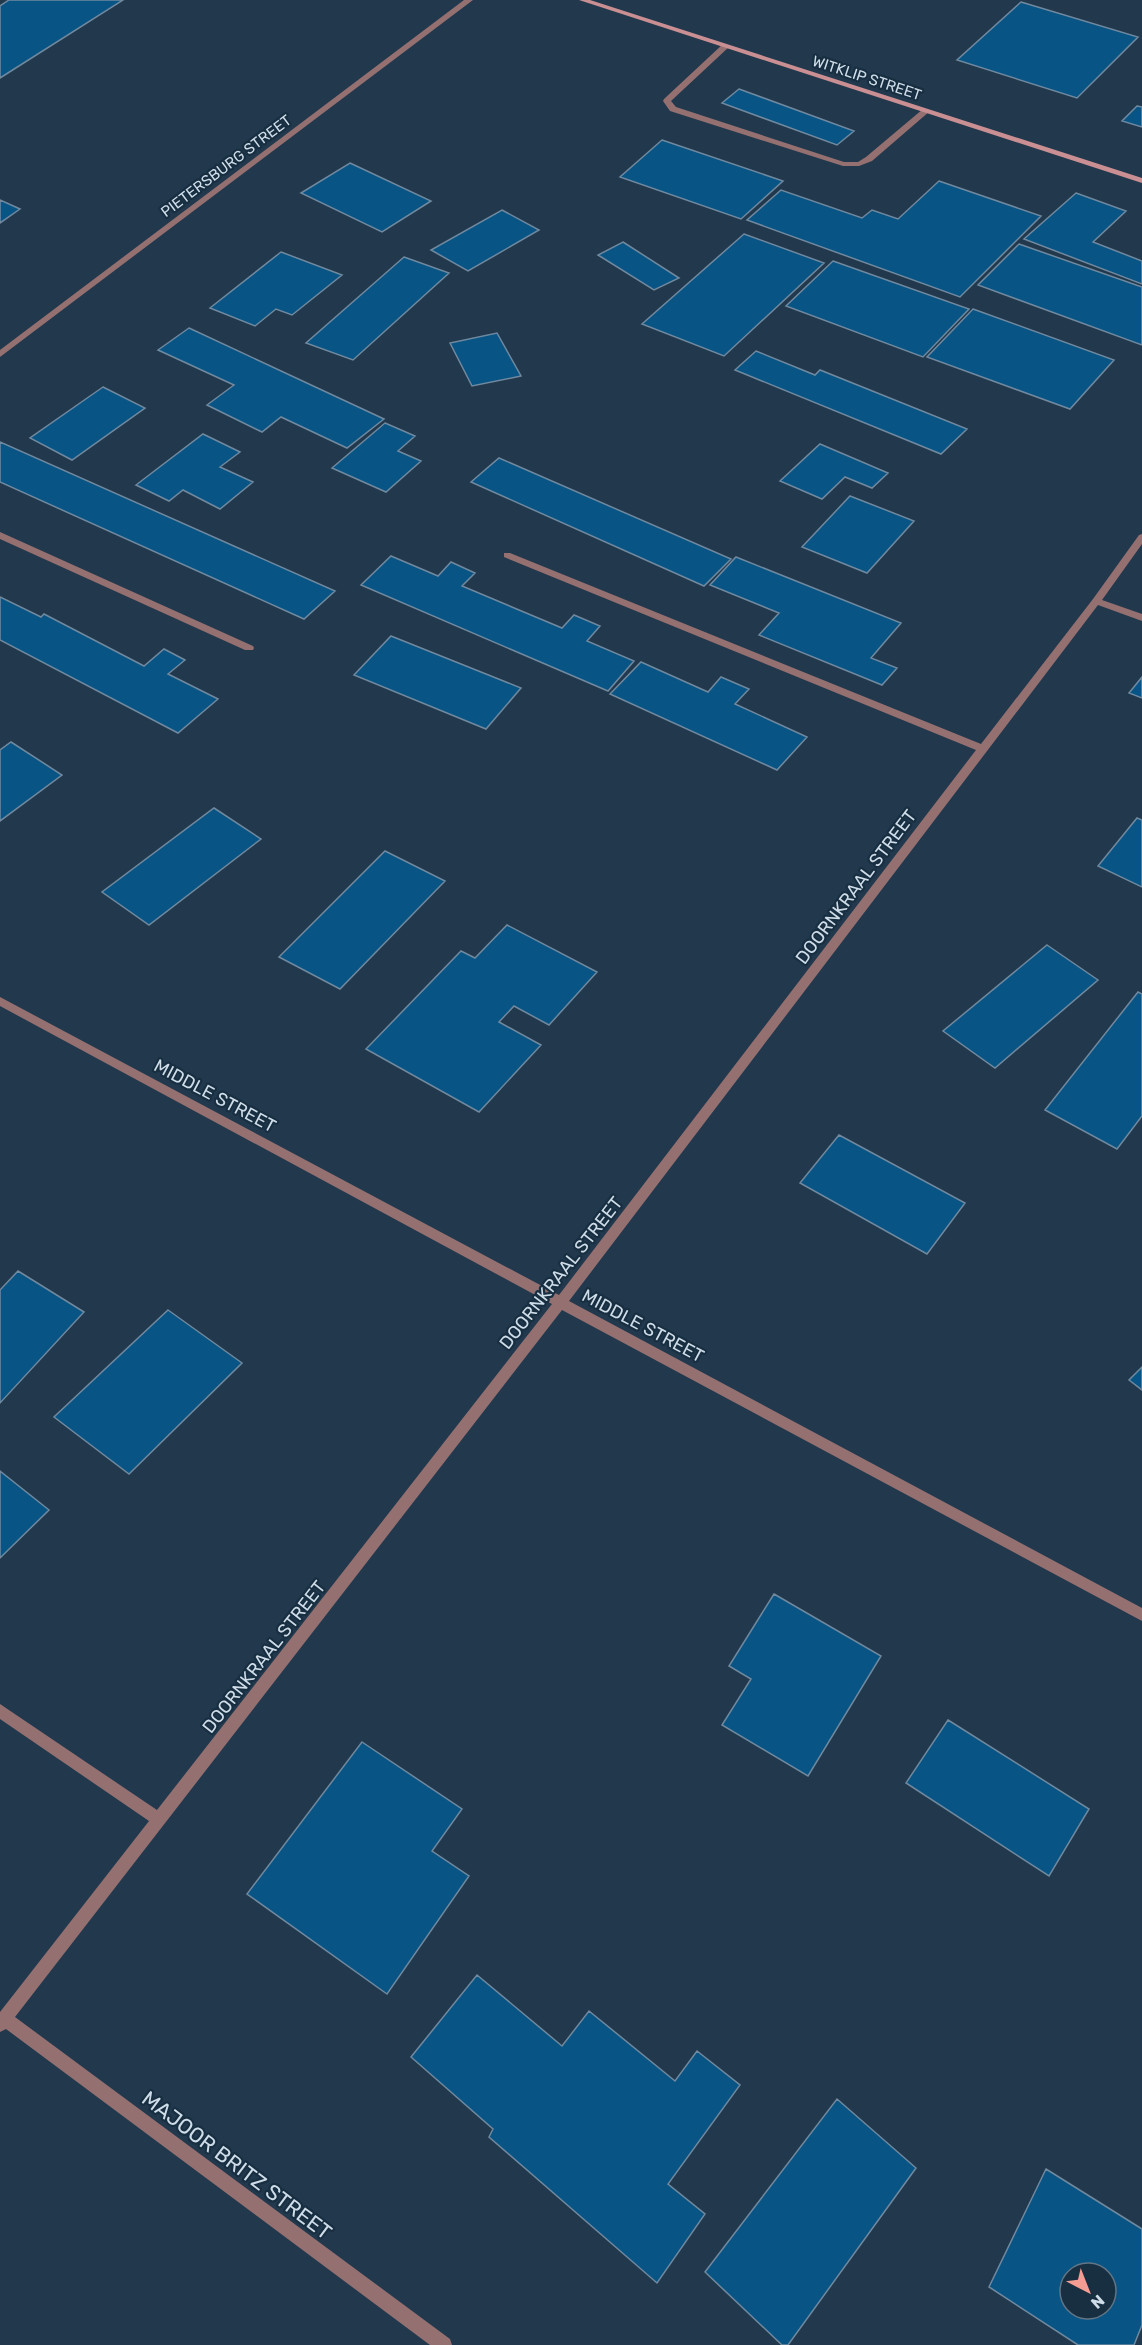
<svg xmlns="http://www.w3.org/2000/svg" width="1142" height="2345" font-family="Rubik,sans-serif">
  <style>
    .building { fill: #075485; stroke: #70899f; stroke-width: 1.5; fill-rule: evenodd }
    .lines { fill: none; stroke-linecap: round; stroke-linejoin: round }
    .service { fill: #957071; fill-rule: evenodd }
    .minor { fill: #957071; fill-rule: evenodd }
    .secondary { fill: #ca8f92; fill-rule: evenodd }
    .labels { text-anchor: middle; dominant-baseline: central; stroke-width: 4.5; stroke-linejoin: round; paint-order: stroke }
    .far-street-label { font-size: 15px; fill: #cfdde9; stroke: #182f42 }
    .street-label { font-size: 18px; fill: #cfdde9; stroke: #182f42 }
    .near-street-label { font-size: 21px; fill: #cfdde9; stroke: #182f42 }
  </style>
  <rect width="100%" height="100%" fill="#22394d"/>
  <path class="building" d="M 9,0 L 123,0 L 0,78 L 0,6 Z
    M 1021,2 L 1138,37 L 1077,98 L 957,60 Z
    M 739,89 L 854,131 L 837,145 L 722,103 Z
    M 1137,106 L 1142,107 L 1142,127 L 1122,121 Z
    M 662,140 L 783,181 L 741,219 L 620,177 Z
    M 350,163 L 431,201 L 382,232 L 301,193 Z
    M 939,181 L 1041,216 L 960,297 L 747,220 L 781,190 L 862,218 L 872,210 L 898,219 Z
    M 1076,193 L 1126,211 L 1093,242 L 1142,261 L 1142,284 L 1024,239 Z
    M 0,200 L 20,209 L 0,223 Z
    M 502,210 L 539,230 L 468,271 L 431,250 Z
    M 744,234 L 824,263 L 724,356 L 642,324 Z
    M 623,242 L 679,278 L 654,290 L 598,255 Z
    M 1019,244 L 1142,287 L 1142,345 L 978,285 Z
    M 281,252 L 342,275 L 292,315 L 276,309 L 255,326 L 210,308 Z
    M 404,257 L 449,273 L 353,360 L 306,343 Z
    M 833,261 L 969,309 L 923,357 L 786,306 Z
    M 973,309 L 1114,360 L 1070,409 L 927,357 Z
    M 189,328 L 384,419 L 347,448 L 281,417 L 262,432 L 207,405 L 234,385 L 158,350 Z
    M 497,333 L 521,376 L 472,386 L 450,343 Z
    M 756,351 L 815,375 L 820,370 L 967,429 L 941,454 L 735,370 Z
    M 103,387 L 145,408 L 72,460 L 30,438 Z
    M 385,423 L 415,436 L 398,451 L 421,461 L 386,492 L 332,468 Z
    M 203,434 L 240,452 L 220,467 L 253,482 L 220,509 L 183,490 L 169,501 L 136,485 Z
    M 0,442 L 335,591 L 304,619 L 0,482 Z
    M 820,444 L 888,473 L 872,488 L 845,477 L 822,499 L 780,481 Z
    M 499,458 L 731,559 L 704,586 L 471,482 Z
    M 850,496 L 914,521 L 867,573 L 802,547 Z
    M 391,556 L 438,576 L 451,562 L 475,573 L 462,586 L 562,628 L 574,615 L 600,626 L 587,641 L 634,661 L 608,691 L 361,585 Z
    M 736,557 L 901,623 L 871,658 L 897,668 L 882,685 L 759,635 L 779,613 L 710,585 Z
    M 0,597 L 41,617 L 44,614 L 144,666 L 164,649 L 185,660 L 168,674 L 218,699 L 178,733 L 0,640 Z
    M 391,636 L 521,688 L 486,729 L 354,675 Z
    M 641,662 L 708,692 L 721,677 L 749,689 L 735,704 L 807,737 L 777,770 L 610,694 Z
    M 1142,677 L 1142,698 L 1129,693 Z
    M 11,742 L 62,775 L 0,821 L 0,750 Z
    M 214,808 L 261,839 L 149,925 L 102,892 Z
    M 1137,818 L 1142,820 L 1142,887 L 1098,866 Z
    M 385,851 L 445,881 L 340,989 L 279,957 Z
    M 507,925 L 597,972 L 549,1025 L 514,1006 L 499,1022 L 541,1045 L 479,1112 L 366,1049 L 461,951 L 475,958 Z
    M 1047,945 L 1098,980 L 995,1068 L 943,1031 Z
    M 1138,992 L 1142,994 L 1142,1116 L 1117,1149 L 1045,1110 Z
    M 839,1135 L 965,1203 L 927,1254 L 800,1183 Z
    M 18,1271 L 84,1312 L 0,1403 L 0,1290 Z
    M 168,1310 L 242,1363 L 129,1474 L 54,1417 Z
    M 1142,1367 L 1142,1390 L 1129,1380 Z
    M 0,1471 L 49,1510 L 0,1558 Z
    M 774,1594 L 881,1656 L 808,1776 L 722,1725 L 751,1679 L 729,1666 Z
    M 948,1720 L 1089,1809 L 1049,1876 L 906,1783 Z
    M 362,1742 L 462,1809 L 432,1851 L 469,1876 L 387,1994 L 247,1894 Z
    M 477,1975 L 562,2046 L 589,2011 L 675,2081 L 697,2051 L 740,2085 L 668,2184 L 705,2214 L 657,2283 L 489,2137 L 493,2129 L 411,2057 Z
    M 837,2099 L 916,2168 L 788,2345 L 782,2345 L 705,2272 Z
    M 1046,2169 L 1142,2229 L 1142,2325 L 1134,2345 L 1078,2345 L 989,2287 ZM 1070,2273 L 1106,2273 L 1106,2309 L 1070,2309 Z"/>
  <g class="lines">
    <path class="service" d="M 723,44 L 730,46 L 671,101 L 676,107 L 844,162 L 858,162 L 866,157 L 923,109 L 930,111 L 872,161 L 859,166 L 843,166 L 670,111 L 663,101 L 664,99 Z
      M 0,532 L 253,646 L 254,648 L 253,650 L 245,650 L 0,539 Z"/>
    <path class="minor" d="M 464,0 L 473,0 L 0,357 L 0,350 Z
      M 1142,534 L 1142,544 L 1102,600 L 1142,614 L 1142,621 L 1098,605 L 569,1301 L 1142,1608 L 1142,1621 L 562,1310 L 15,2017 L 450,2339 L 452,2345 L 430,2345 L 6,2029 L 0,2032 L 0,2012 L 149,1821 L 0,1719 L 0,1704 L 157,1810 L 552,1304 L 0,1006 L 0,997 L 559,1295 L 976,750 L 504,557 L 504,553 L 510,553 L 981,744 L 1093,599 L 1139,535 Z"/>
    <path class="secondary" d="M 579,0 L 590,0 L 1142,178 L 1142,183 Z"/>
  </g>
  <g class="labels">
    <g class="far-street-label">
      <text transform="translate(867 78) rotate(18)">WITKLIP STREET</text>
      <text transform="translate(226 166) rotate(-37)">PIETERSBURG STREET</text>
    </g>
    <g class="street-label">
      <text transform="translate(856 887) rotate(-53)">DOORNKRAAL STREET</text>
      <text transform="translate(215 1096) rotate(28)">MIDDLE STREET</text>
      <text transform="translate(561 1273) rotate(-52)">DOORNKRAAL STREET</text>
      <text transform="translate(643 1326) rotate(28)">MIDDLE STREET</text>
      <text transform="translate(264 1657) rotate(-52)">DOORNKRAAL STREET</text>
    </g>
    <g class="near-street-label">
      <text transform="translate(237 2165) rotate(37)">MAJOOR BRITZ STREET</text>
    </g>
  </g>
  <g transform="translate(1088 2291) rotate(138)"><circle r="28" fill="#182f42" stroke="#617585" stroke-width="1.5"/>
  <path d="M0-4.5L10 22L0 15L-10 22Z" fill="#f59c93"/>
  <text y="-9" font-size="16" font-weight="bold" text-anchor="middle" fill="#cfdde9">N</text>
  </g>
</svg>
